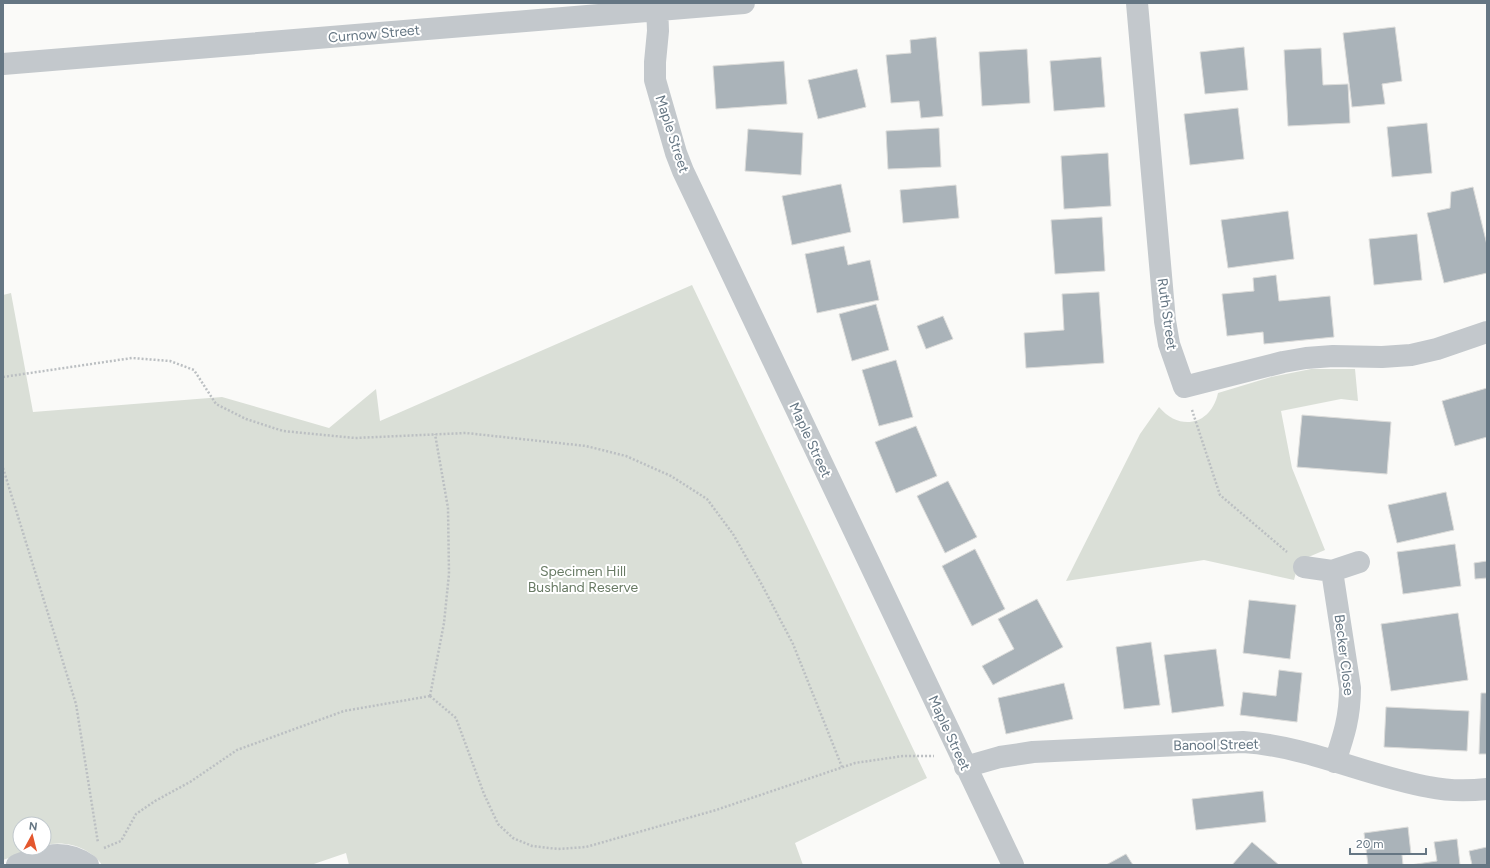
<svg xmlns="http://www.w3.org/2000/svg" width="1490" height="868" font-family="Figtree,sans-serif">
  <style>
    .green { fill: #dadfd7 }
    .building { fill: #aab3b9; stroke: #dcdcda }
    .lines { fill: none; stroke-linecap: round; stroke-linejoin: round }
    .path { stroke: #bbbfc2; stroke-width: 2.5; stroke-dasharray: 2 2; stroke-linecap: butt }
    .minor { stroke: #c3c8cc; stroke-width: 22 }
    .labels { text-anchor: middle; dominant-baseline: central; stroke-width: 4; stroke-linejoin: round; paint-order: stroke }
    .street-label { font-size: 14px; fill: #657683; stroke: #fff }
    .park-label { font-size: 14px; fill: #687a64; stroke: #fff }
  </style>
  <rect width="100%" height="100%" fill="#fafaf8"/>
  <path class="green" d="M 692,285 L 927,778 L 795,843 L 803,865 L 349,865 L 346,853 L 311,865 L 102,865 C 91,848 64,839 44,846 L 44,824 L 20,824 L 20,848 L 38,848 L 3,860 L 3,295 L 11,293 L 33,412 L 222,397 L 329,428 L 376,389 L 380,421 Z
    M 1311,369 L 1355,369 L 1358,401 L 1341,399 L 1281,411 L 1292,468 L 1325,550 L 1299,561 L 1294,580 L 1204,560 L 1066,581 L 1140,434 L 1159,407 C 1180,432 1211,425 1218,393 L 1271,377 Z"/>
  <path class="building" d="M 1395,27 L 1402,81 L 1382,84 L 1385,104 L 1352,107 L 1343,33 Z
    M 936,37 L 943,116 L 921,118 L 919,101 L 891,103 L 886,55 L 911,53 L 910,40 Z
    M 1244,47 L 1248,90 L 1205,94 L 1200,52 Z
    M 1321,48 L 1323,85 L 1348,84 L 1350,123 L 1288,126 L 1284,50 Z
    M 1027,49 L 1030,103 L 982,106 L 979,52 Z
    M 1101,57 L 1105,107 L 1054,111 L 1050,61 Z
    M 784,61 L 787,104 L 716,109 L 713,66 Z
    M 857,69 L 866,107 L 818,119 L 808,80 Z
    M 1238,108 L 1244,159 L 1190,165 L 1184,114 Z
    M 1427,123 L 1432,173 L 1392,177 L 1387,127 Z
    M 939,128 L 941,167 L 888,169 L 886,131 Z
    M 748,129 L 803,133 L 801,175 L 745,171 Z
    M 1108,153 L 1111,206 L 1064,209 L 1061,156 Z
    M 841,184 L 851,232 L 792,245 L 782,196 Z
    M 956,185 L 959,218 L 903,223 L 900,190 Z
    M 1473,187 L 1487,245 L 1487,273 L 1444,283 L 1427,213 L 1450,208 L 1451,192 Z
    M 1288,211 L 1294,259 L 1228,268 L 1221,220 Z
    M 1102,217 L 1105,271 L 1055,274 L 1051,220 Z
    M 1417,234 L 1422,280 L 1374,285 L 1369,239 Z
    M 844,246 L 848,265 L 870,260 L 879,300 L 817,313 L 805,254 Z
    M 1276,275 L 1279,301 L 1330,296 L 1334,337 L 1264,344 L 1263,332 L 1227,336 L 1222,294 L 1254,291 L 1253,278 Z
    M 1099,292 L 1104,363 L 1026,368 L 1024,333 L 1064,330 L 1062,294 Z
    M 876,304 L 889,350 L 852,361 L 839,314 Z
    M 943,316 L 953,339 L 926,349 L 917,326 Z
    M 896,360 L 913,417 L 879,426 L 862,370 Z
    M 1487,388 L 1487,437 L 1455,446 L 1442,401 Z
    M 1302,415 L 1391,422 L 1387,474 L 1297,467 Z
    M 916,426 L 937,476 L 896,493 L 875,442 Z
    M 948,481 L 977,537 L 945,553 L 917,496 Z
    M 1446,492 L 1454,530 L 1397,543 L 1388,505 Z
    M 1455,544 L 1461,586 L 1403,594 L 1397,552 Z
    M 975,549 L 1005,609 L 972,626 L 942,566 Z
    M 1487,561 L 1487,578 L 1475,579 L 1474,563 Z
    M 1037,599 L 1063,647 L 993,685 L 982,666 L 1014,649 L 998,619 Z
    M 1249,600 L 1296,605 L 1290,659 L 1243,653 Z
    M 1458,613 L 1468,680 L 1391,691 L 1381,624 Z
    M 1151,642 L 1160,705 L 1124,709 L 1116,647 Z
    M 1216,649 L 1224,706 L 1172,713 L 1164,655 Z
    M 1279,670 L 1302,673 L 1297,722 L 1240,715 L 1243,692 L 1276,696 Z
    M 1064,683 L 1073,719 L 1006,734 L 998,698 Z
    M 1481,693 L 1487,693 L 1487,754 L 1479,754 Z
    M 1386,707 L 1469,711 L 1467,751 L 1384,747 Z
    M 1263,791 L 1266,822 L 1196,830 L 1192,799 Z
    M 1408,827 L 1411,854 L 1402,855 L 1403,865 L 1368,865 L 1364,833 Z
    M 1457,839 L 1460,865 L 1410,865 L 1437,861 L 1434,842 Z
    M 1252,842 L 1279,865 L 1232,865 Z
    M 1487,847 L 1487,865 L 1472,865 L 1469,851 Z
    M 1126,854 L 1133,865 L 1106,865 Z"/>
  <g class="lines">
    <path class="path" d="M 3,377 L 132,358 L 170,361 L 194,370 L 216,404 L 246,419 L 283,431 L 355,438 L 466,433 L 586,446 L 626,456 L 671,476 L 707,499 L 733,534 L 762,585 L 793,644 L 842,767
      M 1192,410 L 1220,495 L 1287,552
      M 3,468 L 76,704 L 98,843
      M 430,696 L 456,718 L 484,794 L 498,824 L 513,838 L 532,846 L 558,849 L 586,847 L 716,810 L 855,763 L 903,756 L 934,756
      M 430,696 L 444,623 L 449,574 L 448,508 L 435,434
      M 104,848 L 121,841 L 136,814 L 155,801 L 190,782 L 237,750 L 344,711 L 430,696"/>
    <path class="minor" d="M 657,3 L 658,31 L 655,62 L 655,80 L 676,153 L 683,171 L 1013,865
      M 1137,3 L 1165,321 L 1169,344 L 1184,387 L 1283,362 L 1306,358 L 1333,356 L 1382,357 L 1411,355 L 1437,349 L 1487,332
      M 3,64 L 744,3
      M 1304,567 L 1332,571 L 1359,562
      M 1332,571 L 1350,688 C 1350,717 1344,735 1335,762
      M 965,767 L 1000,757 L 1033,752 L 1243,742 C 1307,746 1367,776 1429,787 C 1448,791 1468,791 1487,789
      M 17,865 C 42,856 64,848 88,865"/>
  </g>
  <g class="labels">
    <g class="street-label">
      <text transform="translate(374 34) rotate(-5)">Curnow Street</text>
      <text transform="translate(672 134) rotate(72)">Maple Street</text>
      <text transform="translate(1167 314) rotate(82)">Ruth Street</text>
      <text transform="translate(810 440) rotate(65)">Maple Street</text>
      <text transform="translate(1344 655) rotate(83)">Becker Close</text>
      <text transform="translate(949 733) rotate(65)">Maple Street</text>
      <text transform="translate(1216 745) rotate(-1)">Banool Street</text>
    </g>
    <g class="park-label">
      <text x="583" y="571">Specimen Hill<tspan x="583" dy="16">Bushland Reserve</tspan></text>
    </g>
  </g>
  <rect width="1490" height="868" fill="none" stroke="#657683" stroke-width="8"/>
  <g transform="translate(32 836) rotate(7)"><circle r="19" fill="#ffffff" stroke="#c1c8cd"/>
  <path d="M0-3L7 15L0 10L-7 15Z" fill="#e4572e"/>
  <text y="-6" font-size="11" font-weight="bold" text-anchor="middle" fill="#657683">N</text>
  </g>
  <path d="M1350 848v6h76v-6" fill="none" stroke="#657683" stroke-width="2"/>
  <text x="1356" y="848" font-size="12" fill="#657683" stroke="#ffffff" stroke-width="3" paint-order="stroke">20 m</text>
</svg>
